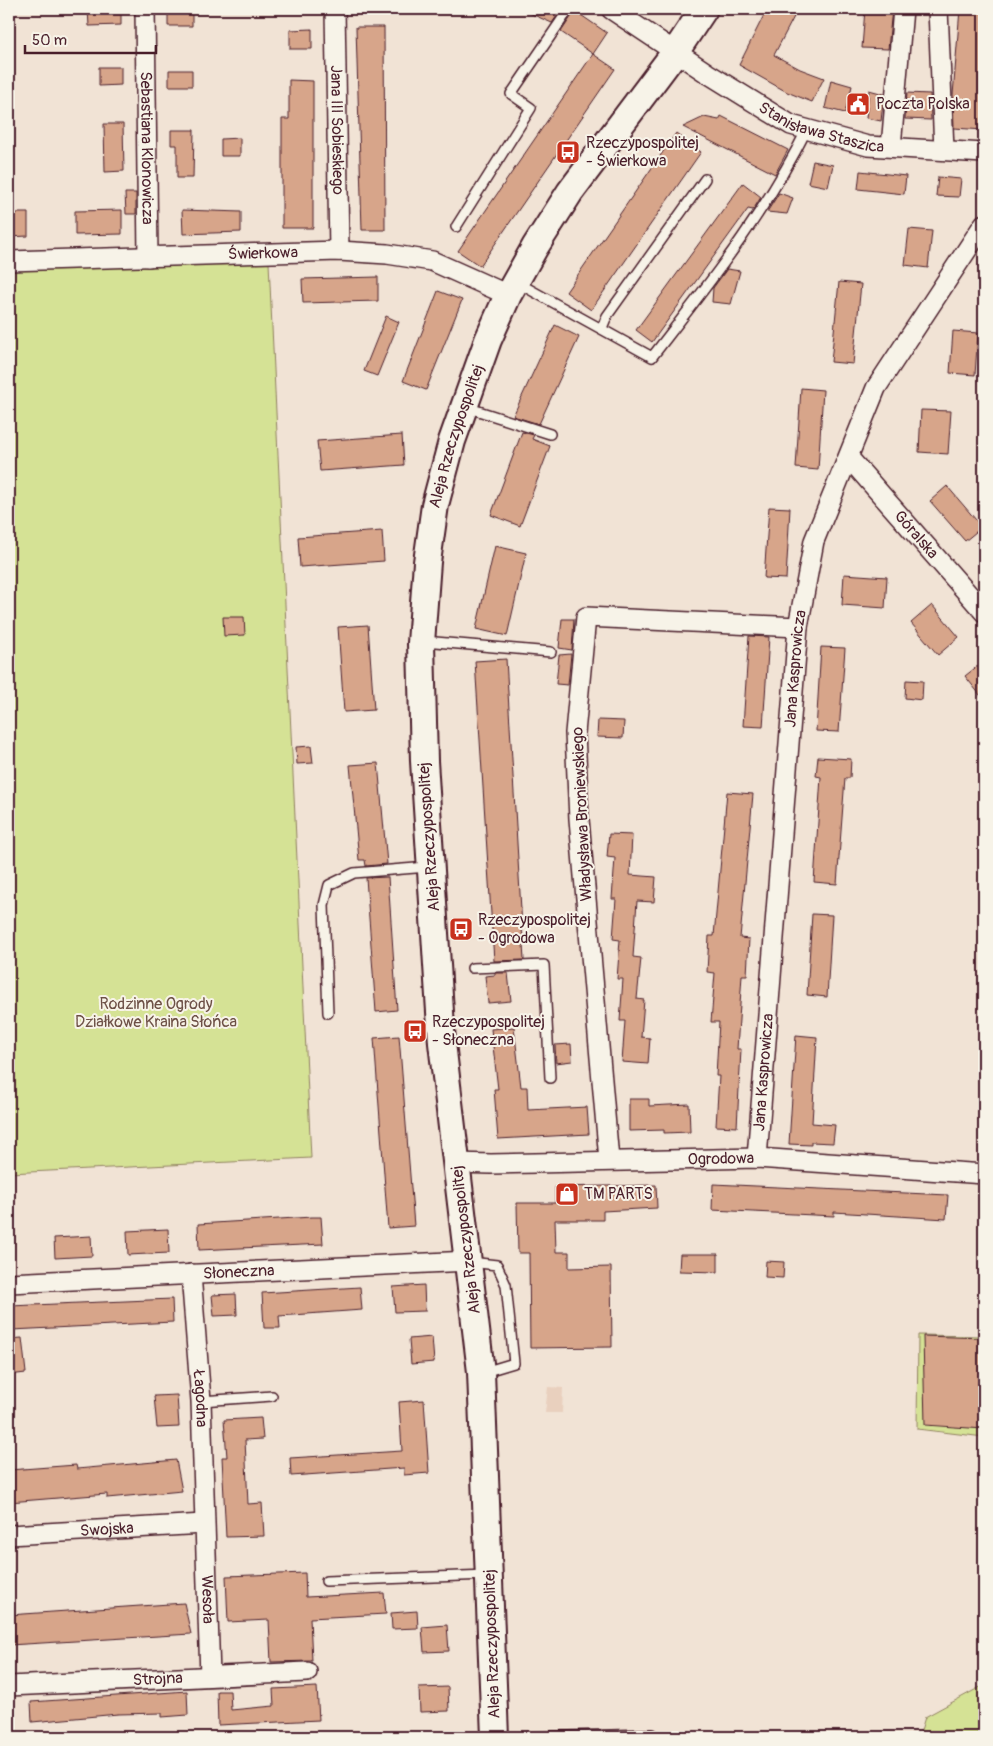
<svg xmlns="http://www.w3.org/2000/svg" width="993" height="1746" font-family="Pangolin,sans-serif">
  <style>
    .built { fill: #e9d0be }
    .green { fill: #d5e295; stroke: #908060 }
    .building { fill: #d7a58a; stroke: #4a1f2b }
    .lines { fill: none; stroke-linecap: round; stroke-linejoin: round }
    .lane-casing { stroke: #4a1f2b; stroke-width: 12 }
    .street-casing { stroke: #4a1f2b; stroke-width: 22 }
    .secondary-casing { stroke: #4a1f2b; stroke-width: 30 }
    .lane { stroke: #f7f3e8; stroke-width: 9 }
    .street { stroke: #f7f3e8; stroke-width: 19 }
    .secondary { stroke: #f7f3e8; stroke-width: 26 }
    .labels { text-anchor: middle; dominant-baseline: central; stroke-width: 4; stroke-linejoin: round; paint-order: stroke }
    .poi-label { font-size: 16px; fill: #4a1f2b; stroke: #f7f3e8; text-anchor: start }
    .street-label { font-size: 16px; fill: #4a1f2b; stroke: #f7f3e8 }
    .park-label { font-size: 16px; fill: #6d5046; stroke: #f7f3e8 }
  </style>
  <rect width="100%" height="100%" fill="#f1e3d5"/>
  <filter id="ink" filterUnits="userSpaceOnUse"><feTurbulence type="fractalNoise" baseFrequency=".02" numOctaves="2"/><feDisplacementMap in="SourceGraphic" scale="10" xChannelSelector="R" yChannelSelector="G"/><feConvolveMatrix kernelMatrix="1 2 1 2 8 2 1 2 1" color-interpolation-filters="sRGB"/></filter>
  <g filter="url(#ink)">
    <path class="built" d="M 548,1387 L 563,1388 L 562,1413 L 545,1413 Z"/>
    <path class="green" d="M 269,263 L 311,1158 L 9,1173 L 9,268 Z
      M 918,1335 L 984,1336 L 984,1437 L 917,1429 Z
      M 984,1685 L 984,1737 L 919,1737 L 925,1717 Z"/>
    <path class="building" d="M 520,9 L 562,9 L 552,23 Z
      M 767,9 L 798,9 L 774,55 L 800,69 L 824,78 L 812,102 L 787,92 L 739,65 Z
      M 865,9 L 892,9 L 888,49 L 862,48 Z
      M 960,9 L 984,9 L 984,130 L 954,128 L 953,95 Z
      M 88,10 L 121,10 L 121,25 L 89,26 Z
      M 168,10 L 192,10 L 192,26 L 168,26 Z
      M 575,11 L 607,33 L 593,54 L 561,32 Z
      M 356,27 L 384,27 L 385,230 L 362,230 Z
      M 312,29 L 312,49 L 290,49 L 290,30 Z
      M 593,54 L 615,69 L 480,266 L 458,251 Z
      M 99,67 L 121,67 L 121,85 L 99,86 Z
      M 169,70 L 192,70 L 192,86 L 169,86 Z
      M 289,80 L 313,81 L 313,228 L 282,228 L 282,119 L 289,119 Z
      M 831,80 L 852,86 L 845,113 L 825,108 Z
      M 869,90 L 884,94 L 881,121 L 866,118 Z
      M 907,93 L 930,94 L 931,120 L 905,119 Z
      M 721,116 L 788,150 L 775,174 L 683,127 L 704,117 L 719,120 Z
      M 104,124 L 123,124 L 124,171 L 105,172 Z
      M 171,130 L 194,130 L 193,178 L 177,178 L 177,145 L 171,145 Z
      M 676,133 L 701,152 L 591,310 L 566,292 Z
      M 240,138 L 240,156 L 221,156 L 221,139 Z
      M 813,161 L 833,165 L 828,187 L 808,183 Z
      M 860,171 L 906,176 L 904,194 L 858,189 Z
      M 938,177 L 961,179 L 959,197 L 936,196 Z
      M 743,183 L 761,197 L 753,210 L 748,209 L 652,342 L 636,330 Z
      M 125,193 L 136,193 L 136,214 L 126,214 Z
      M 779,193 L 793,198 L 787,214 L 767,212 Z
      M 122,210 L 122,234 L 75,235 L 75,211 Z
      M 182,210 L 241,212 L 241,232 L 183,234 Z
      M 9,213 L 28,213 L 28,236 L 9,237 Z
      M 909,229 L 932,231 L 928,268 L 905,265 Z
      M 727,269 L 740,271 L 731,304 L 712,302 L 713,288 Z
      M 378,277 L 378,301 L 303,303 L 302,279 Z
      M 839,282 L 861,284 L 853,364 L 831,362 Z
      M 438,291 L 462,300 L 426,390 L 403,381 Z
      M 386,316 L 399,322 L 377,376 L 364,371 Z
      M 555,325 L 579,337 L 539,424 L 513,416 Z
      M 953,331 L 978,333 L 975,375 L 950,373 Z
      M 801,388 L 823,390 L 818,470 L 796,468 Z
      M 921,410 L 951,411 L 948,454 L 919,452 Z
      M 522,432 L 534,435 L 532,439 L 550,446 L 520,526 L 491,515 Z
      M 402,435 L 404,465 L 320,471 L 317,441 Z
      M 947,486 L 982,527 L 965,541 L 930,501 Z
      M 769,507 L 790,508 L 786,579 L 764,578 Z
      M 382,531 L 384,561 L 300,567 L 298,537 Z
      M 495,546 L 526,553 L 507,636 L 476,629 Z
      M 844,574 L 887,577 L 885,608 L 842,605 Z
      M 932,605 L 959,637 L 938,655 L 911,623 Z
      M 223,617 L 244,617 L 245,635 L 224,636 Z
      M 562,619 L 574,619 L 572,650 L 559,648 Z
      M 368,625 L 374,710 L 344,712 L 338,627 Z
      M 749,636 L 769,637 L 763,727 L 743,726 Z
      M 821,647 L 845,648 L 839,732 L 816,731 Z
      M 571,654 L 568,685 L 556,684 L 559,655 Z
      M 506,659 L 524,960 L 494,961 L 475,661 Z
      M 984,661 L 984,700 L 965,676 Z
      M 906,680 L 923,681 L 922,700 L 905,698 Z
      M 598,720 L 624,721 L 623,738 L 597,737 Z
      M 311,746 L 313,763 L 297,764 L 296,747 Z
      M 818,757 L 851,759 L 850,778 L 845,778 L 837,884 L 814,882 L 821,777 L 816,776 Z
      M 378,763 L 387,864 L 366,866 L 365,860 L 359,860 L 350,765 Z
      M 727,792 L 753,794 L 740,938 L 749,939 L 747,975 L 742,975 L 737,1049 L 741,1049 L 737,1127 L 716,1126 L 719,1076 L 716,1076 L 719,1022 L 711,1022 L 715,973 L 707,972 L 709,936 L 714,936 Z
      M 609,834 L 632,835 L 630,875 L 656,877 L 654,902 L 637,901 L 633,957 L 641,958 L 637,999 L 644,1000 L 641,1037 L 650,1038 L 648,1064 L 622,1062 L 625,1021 L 620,1021 L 623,979 L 617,979 L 620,940 L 613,939 L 616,899 L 612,899 L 615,858 L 607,857 Z
      M 388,877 L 397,1010 L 376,1012 L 366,878 Z
      M 812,914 L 832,915 L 827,997 L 807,995 Z
      M 495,973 L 508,973 L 511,1001 L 488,1003 L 485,976 L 495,975 Z
      M 514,1027 L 521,1087 L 527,1087 L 528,1110 L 587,1107 L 589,1134 L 498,1139 L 494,1089 L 498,1089 L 491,1029 Z
      M 796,1035 L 817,1037 L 812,1123 L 835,1125 L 833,1143 L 811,1142 L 811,1145 L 789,1144 Z
      M 399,1036 L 414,1226 L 388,1228 L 374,1038 Z
      M 571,1044 L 572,1061 L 556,1063 L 555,1045 Z
      M 629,1099 L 649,1099 L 649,1106 L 689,1104 L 690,1132 L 664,1133 L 664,1130 L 629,1131 Z
      M 713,1184 L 948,1195 L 946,1219 L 834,1212 L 834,1216 L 712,1210 Z
      M 656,1185 L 657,1208 L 603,1211 L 603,1220 L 555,1220 L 556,1252 L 569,1252 L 569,1268 L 611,1267 L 612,1347 L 530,1348 L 529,1253 L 518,1253 L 517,1203 L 555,1203 L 555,1187 Z
      M 312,1217 L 321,1217 L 323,1244 L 199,1250 L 198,1224 Z
      M 168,1229 L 169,1253 L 128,1255 L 127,1231 Z
      M 91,1236 L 92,1256 L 55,1258 L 54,1238 Z
      M 680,1254 L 718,1254 L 718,1272 L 679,1271 Z
      M 766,1261 L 784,1262 L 783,1278 L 765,1277 Z
      M 424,1285 L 425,1311 L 395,1312 L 393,1287 Z
      M 360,1287 L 362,1310 L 279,1316 L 280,1328 L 264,1328 L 262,1293 Z
      M 236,1294 L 237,1315 L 214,1316 L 212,1295 Z
      M 172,1299 L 173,1322 L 12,1330 L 10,1306 Z
      M 923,1336 L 984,1338 L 984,1429 L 925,1425 Z
      M 432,1337 L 434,1362 L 411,1364 L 409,1339 Z
      M 22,1338 L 26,1373 L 9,1375 L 9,1339 Z
      M 177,1395 L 179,1427 L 157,1428 L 154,1396 Z
      M 424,1400 L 429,1473 L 404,1475 L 404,1468 L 291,1476 L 290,1458 L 402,1451 L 399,1402 Z
      M 261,1418 L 263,1439 L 245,1440 L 248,1504 L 262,1503 L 264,1536 L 226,1537 L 222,1457 L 227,1457 L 224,1420 Z
      M 176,1460 L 182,1491 L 107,1498 L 107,1494 L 9,1502 L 9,1470 L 76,1465 L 77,1469 Z
      M 305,1573 L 306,1597 L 384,1593 L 386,1614 L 310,1618 L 312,1661 L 271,1662 L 269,1620 L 228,1622 L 226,1576 Z
      M 184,1603 L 191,1634 L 9,1645 L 9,1615 Z
      M 417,1611 L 418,1628 L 392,1629 L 391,1613 Z
      M 447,1625 L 449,1651 L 424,1652 L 422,1627 Z
      M 317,1687 L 319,1720 L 218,1725 L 217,1691 L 230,1691 L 231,1710 L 274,1706 L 273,1689 Z
      M 448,1687 L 449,1711 L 420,1712 L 419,1688 Z
      M 187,1691 L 188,1715 L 162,1717 L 162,1713 L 118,1714 L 32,1722 L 31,1702 Z"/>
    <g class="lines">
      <g class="lane-casing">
        <path id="lane" d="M 456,227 L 531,108 L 511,94 L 569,9
          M 518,283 L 652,357 C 710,282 765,214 807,129
          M 602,328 L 607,316 L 705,179
          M 466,407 L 550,434
          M 424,641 L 551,652
          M 472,968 L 544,965 L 550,1078
          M 328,1013 L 324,905 L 329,885 L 354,873 L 428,867
          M 470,1262 L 497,1265 L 506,1285 L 514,1363 L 484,1372
          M 201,1401 L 272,1396
          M 326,1581 L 488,1575
          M 528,1737 L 652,1734 L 652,1737"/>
      </g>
      <g class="street-casing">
        <g id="street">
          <path id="s1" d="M 145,9 L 148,257"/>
          <path id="s2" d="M 335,9 L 339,251"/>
          <path id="s3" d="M 611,9 L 707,73 L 791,125 L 868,146 L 984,153"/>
          <path d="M 938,9 L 944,150"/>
          <path d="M 891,147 L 903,9"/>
          <path id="s4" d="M 9,261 L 339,251 L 387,254 L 432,261 L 508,295"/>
          <path id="s5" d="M 849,458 L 984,612"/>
          <path id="s6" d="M 757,1158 L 798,627 L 814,541 L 876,388 L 984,224"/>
          <path d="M 609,1160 L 579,819 L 575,733 L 586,617 L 798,627"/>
          <path id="s7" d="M 456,1163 L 491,1164 L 757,1158 L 984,1174"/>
          <path id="s8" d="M 191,1274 L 201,1401 L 210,1676"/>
          <path id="s9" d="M 9,1283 L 469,1261"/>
          <path id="s10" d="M 9,1535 L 204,1524"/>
          <path id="s11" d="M 9,1686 L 307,1672"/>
        </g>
      </g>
      <g class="secondary-casing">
        <g id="secondary">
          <path id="s12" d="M 495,1737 L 481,1372 L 442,1043 L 424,761 L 421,643 L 427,562 L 435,505 L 452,441 L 488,340 L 508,295 L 535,247 L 570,192 L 676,51 L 704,9"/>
        </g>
      </g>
      <use href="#lane" class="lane"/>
      <use href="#street" class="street"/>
      <use href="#secondary" class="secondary"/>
    </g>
  </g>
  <defs>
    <g id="civic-square" transform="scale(1.25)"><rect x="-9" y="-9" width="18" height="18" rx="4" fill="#c8321e" stroke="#f7f3e8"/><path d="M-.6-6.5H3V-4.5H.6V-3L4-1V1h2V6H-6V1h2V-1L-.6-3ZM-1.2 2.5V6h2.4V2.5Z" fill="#fff"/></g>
    <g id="bus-square" transform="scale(1.25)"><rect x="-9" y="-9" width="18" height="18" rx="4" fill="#c8321e" stroke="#f7f3e8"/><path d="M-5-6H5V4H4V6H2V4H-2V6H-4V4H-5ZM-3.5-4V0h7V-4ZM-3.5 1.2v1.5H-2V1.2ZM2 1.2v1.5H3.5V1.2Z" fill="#fff"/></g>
    <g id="shop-square" transform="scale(1.25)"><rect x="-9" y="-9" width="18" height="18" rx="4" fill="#c8321e" stroke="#f7f3e8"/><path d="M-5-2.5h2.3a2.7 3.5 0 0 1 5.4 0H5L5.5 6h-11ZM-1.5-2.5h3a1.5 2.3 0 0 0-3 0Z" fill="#fff"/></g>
  </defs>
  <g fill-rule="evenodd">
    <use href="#civic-square" x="858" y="104"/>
    <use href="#bus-square" x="568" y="152"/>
    <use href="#bus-square" x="461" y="929"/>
    <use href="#bus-square" x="415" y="1031"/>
    <use href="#shop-square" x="567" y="1194"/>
  </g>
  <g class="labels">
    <g class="poi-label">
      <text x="876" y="104">Poczta Polska</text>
      <text x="586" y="143">Rzeczypospolitej<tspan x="586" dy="18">- Świerkowa</tspan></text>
      <text x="478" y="920">Rzeczypospolitej<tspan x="478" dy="18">- Ogrodowa</tspan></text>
      <text x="432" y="1022">Rzeczypospolitej<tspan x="432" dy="18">- Słoneczna</tspan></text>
      <text x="584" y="1194">TM PARTS</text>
    </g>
    <g class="street-label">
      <text stroke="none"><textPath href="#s3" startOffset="244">Stanisława Staszica</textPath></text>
      <text stroke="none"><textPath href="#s2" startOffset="121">Jana III Sobieskiego</textPath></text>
      <text stroke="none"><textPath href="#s1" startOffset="139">Sebastiana Klonowicza</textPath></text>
      <text stroke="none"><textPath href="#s4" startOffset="254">Świerkowa</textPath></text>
      <text stroke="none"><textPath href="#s12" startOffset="1308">Aleja Rzeczypospolitej</textPath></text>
      <text stroke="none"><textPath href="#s5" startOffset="102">Góralska</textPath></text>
      <text stroke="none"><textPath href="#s6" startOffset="491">Jana Kasprowicza</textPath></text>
      <text transform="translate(582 814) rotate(-93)">Władysława Broniewskiego</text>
      <text transform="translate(429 837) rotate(-94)">Aleja Rzeczypospolitej</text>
      <text stroke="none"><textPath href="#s6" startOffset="86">Jana Kasprowicza</textPath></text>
      <text stroke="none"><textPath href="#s7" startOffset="265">Ogrodowa</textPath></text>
      <text transform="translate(466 1240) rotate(-97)">Aleja Rzeczypospolitej</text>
      <text stroke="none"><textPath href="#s9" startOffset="230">Słoneczna</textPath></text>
      <text stroke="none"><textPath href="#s8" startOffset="125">Łagodna</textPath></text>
      <text stroke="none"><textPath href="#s10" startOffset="98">Swojska</textPath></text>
      <text stroke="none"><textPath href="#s8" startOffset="326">Wesoła</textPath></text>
      <text transform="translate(492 1644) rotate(-92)">Aleja Rzeczypospolitej</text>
      <text stroke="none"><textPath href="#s11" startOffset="149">Strojna</textPath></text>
    </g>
    <g class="park-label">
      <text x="156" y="1004">Rodzinne Ogrody<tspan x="156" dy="18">Działkowe Kraina Słońca</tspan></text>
    </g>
  </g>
  <rect width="993" height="1746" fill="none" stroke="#f7f3e8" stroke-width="30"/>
  <rect x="15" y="15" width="963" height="1716" fill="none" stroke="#4a1f2b" stroke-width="2" filter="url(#ink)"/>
  <path d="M25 45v8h131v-8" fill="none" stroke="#4a1f2b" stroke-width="2.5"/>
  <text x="32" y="45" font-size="15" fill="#4a1f2b" stroke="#f7f3e8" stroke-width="4" paint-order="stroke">50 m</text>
</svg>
